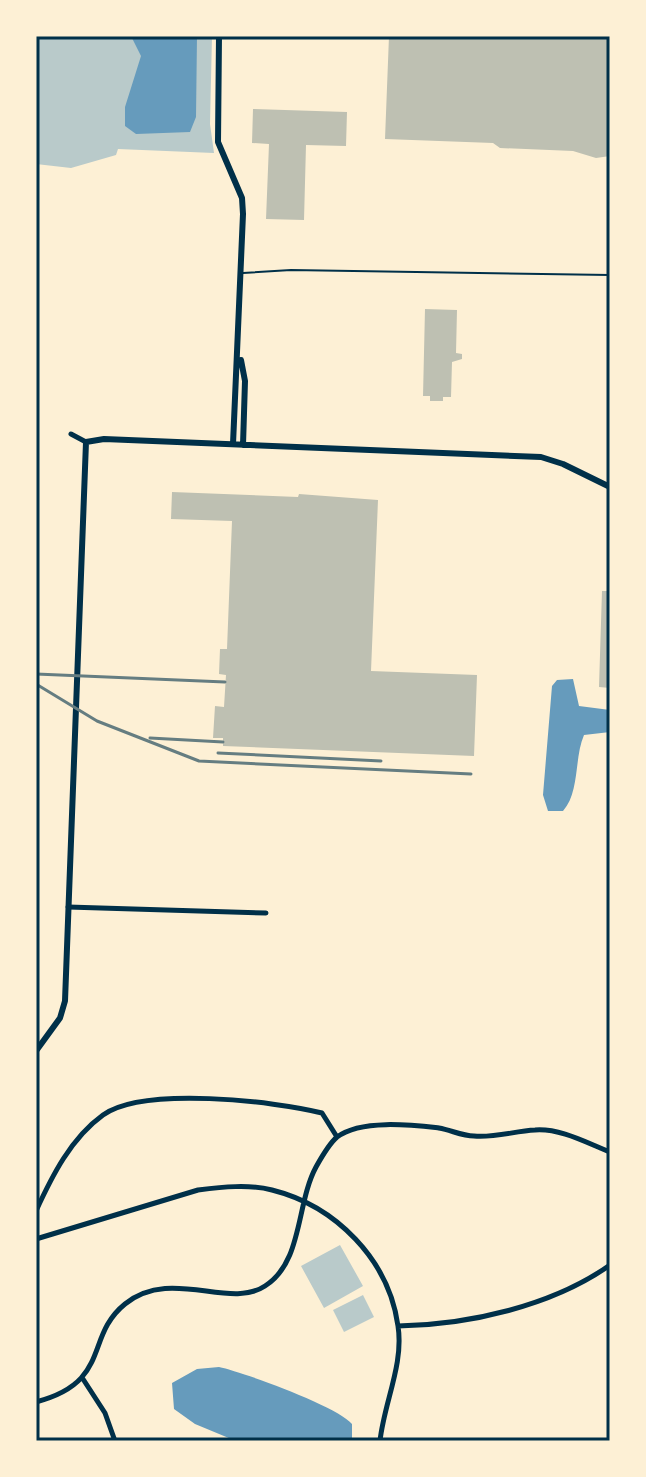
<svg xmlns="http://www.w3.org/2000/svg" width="646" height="1477" font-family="Roboto,sans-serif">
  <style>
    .green { fill: #b9caca }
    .water { fill: #669bbc }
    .building { fill: #bec0b2 }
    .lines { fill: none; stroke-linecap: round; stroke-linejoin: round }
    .service { stroke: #003049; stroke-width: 2 }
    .minor { stroke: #003049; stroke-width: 5 }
    .tertiary { stroke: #003049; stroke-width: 6 }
    .rail { stroke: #657d81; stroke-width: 3 }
    .neatline { fill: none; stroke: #003049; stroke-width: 3 }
  </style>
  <rect width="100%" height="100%" fill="#fdf0d5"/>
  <path class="green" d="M 36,36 L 212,36 L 210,124 L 214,153 L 118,149 L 116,155 L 71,168 L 36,164 Z
    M 340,1245 L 363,1286 L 324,1308 L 301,1266 Z
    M 363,1295 L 374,1317 L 344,1332 L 333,1310 Z"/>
  <path class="water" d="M 131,36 L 197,36 L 196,117 L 190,132 L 136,134 L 125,126 L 125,107 L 141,56 Z
    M 573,679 L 579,706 L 610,710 L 610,732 L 584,735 C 574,758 580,792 563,811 L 548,811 L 543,795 L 552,686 L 557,680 Z
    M 219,1367 C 243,1372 339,1407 352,1424 L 352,1440 L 236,1441 L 195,1424 L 174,1409 L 172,1383 L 197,1369 Z"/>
  <path class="building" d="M 389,36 L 610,36 L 610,156 L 596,158 L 573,151 L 500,148 L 493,143 L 385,139 Z
    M 253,109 L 347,112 L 346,146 L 306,145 L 304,220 L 266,219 L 269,144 L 252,143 Z
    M 425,309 L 457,310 L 456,353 L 462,354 L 462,359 L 452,362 L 451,397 L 443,397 L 443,401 L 430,401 L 430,396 L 423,396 Z
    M 172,492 L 298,497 L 299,494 L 378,500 L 371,671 L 477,675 L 474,756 L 223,746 L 223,738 L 213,738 L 215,706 L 224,707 L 226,675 L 219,674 L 220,649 L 227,649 L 232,521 L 171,519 Z
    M 602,591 L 610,591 L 610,688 L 599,687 Z"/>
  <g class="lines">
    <path class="service" d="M 243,273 L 291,270 L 610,275"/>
    <path class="minor" d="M 251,36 L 325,36
      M 71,434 L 86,442
      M 68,907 L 266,913
      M 36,1211 C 52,1176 71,1138 103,1115 C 143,1086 274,1101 322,1113 L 337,1137
      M 36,1239 L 198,1190 C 222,1187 249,1184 272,1190 C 336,1206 389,1260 398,1326 C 404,1364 384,1403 380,1441
      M 398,1326 C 468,1325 552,1306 610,1265
      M 83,1379 L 105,1413 L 115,1441
      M 36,1402 C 112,1382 84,1337 125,1304 C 171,1267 229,1310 265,1286 C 303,1262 296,1204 316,1167 C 321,1158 330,1143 337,1137 C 361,1119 412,1125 439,1128 C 451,1130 462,1136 474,1136 C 494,1138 515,1131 535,1130 C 560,1128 587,1143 610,1152"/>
    <path class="tertiary" d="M 219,36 L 218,142 L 242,198 L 243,214 L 233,444
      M 241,360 L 245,381 L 243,445
      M 36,1051 L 60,1018 L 65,1001 L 86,442 L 104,439 L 541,457 L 563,464 L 610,487"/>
    <path class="rail" d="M 36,674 L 225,682
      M 36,684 L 97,721 L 199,761 L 471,774
      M 150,738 L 223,742
      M 218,753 L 381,761"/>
  </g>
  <rect width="646" height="1477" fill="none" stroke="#fdf0d5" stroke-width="76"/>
  <rect x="38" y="38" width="570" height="1401" class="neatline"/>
</svg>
